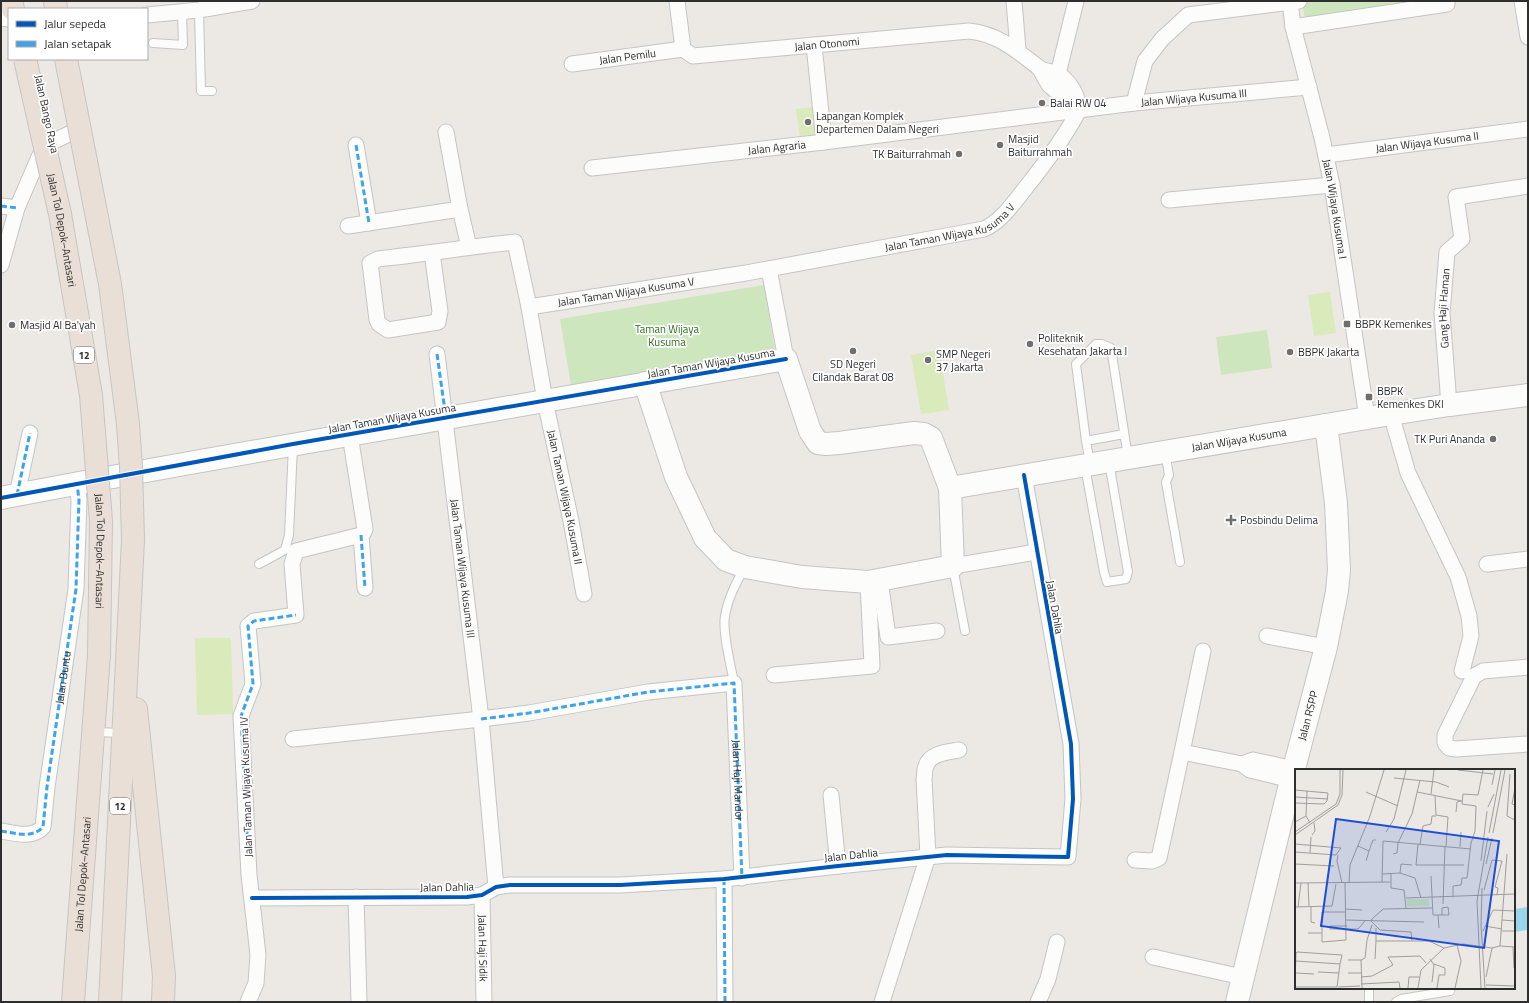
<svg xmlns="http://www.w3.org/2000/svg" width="1529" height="1003" font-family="'Titillium Web',sans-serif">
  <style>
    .green { fill: #cee6be }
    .pitch { fill: #d9eabb }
    .water { fill: #99d6ec }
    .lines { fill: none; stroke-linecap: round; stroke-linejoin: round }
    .lane-casing { stroke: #c5c4c5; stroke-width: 10 }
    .street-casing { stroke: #c5c4c5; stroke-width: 17 }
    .secondary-casing { stroke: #c5c4c5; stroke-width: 24 }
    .highway-casing { stroke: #c6c5c4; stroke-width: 24 }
    .lane { stroke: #fcfcfb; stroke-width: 8 }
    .street { stroke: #fcfcfb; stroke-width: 15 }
    .secondary { stroke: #fcfcfb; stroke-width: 22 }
    .highway { stroke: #eadfd6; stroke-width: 22 }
    .highway-bridge-casing { stroke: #c6c5c4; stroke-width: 24; stroke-linecap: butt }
    .highway-bridge { stroke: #eadfd6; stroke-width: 22 }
    .quiet { stroke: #3ea3eb; stroke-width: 3; stroke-dasharray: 6 3; stroke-linecap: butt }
    .cycleway-casing { stroke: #fff; stroke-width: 6 }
    .cycleway { stroke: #0057b8; stroke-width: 4 }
    .poi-dot { fill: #706f6e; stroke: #fff; stroke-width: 1.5 }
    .labels { text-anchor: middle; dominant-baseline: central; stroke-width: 3.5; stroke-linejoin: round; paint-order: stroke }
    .shield { fill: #fff; stroke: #6d6d6d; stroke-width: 1 }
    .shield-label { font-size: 10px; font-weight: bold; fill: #2e2e2e }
    .street-label { font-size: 11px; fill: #2e2e2e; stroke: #fff }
    .poi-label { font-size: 11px; fill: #2e2e2e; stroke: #fff; text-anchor: start }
    .park-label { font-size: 11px; fill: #2c6e1b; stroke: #fff }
    .inset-road { fill: none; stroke: #a09e9b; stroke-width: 1 }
    .view { fill: #1d4ed8; fill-opacity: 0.15; stroke: #1d4ed8; stroke-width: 2 }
    .inset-edge { fill: none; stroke: #2e2e2e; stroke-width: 2 }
  </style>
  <rect width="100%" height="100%" fill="#ece8e4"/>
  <path class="green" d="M 1312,1 L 1447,1 L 1306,25 L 1302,3 Z
    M 764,285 L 775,351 L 571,385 L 560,319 Z
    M 1267,330 L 1272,368 L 1221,375 L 1216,337 Z"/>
  <path class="pitch" d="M 816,107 L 820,134 L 800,137 L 796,109 Z
    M 1330,292 L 1336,333 L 1314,336 L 1308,295 Z
    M 939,350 L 949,410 L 921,414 L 911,355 Z
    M 195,638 L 231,638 L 233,714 L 197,715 Z"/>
  <path class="water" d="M 1528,907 L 1528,930 L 1514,932 L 1514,909 Z"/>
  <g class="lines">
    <g class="lane-casing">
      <path id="lane" d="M 199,10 L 201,91 L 212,91
        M 153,43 L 183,45 L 182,12
        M 1086,441 L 1124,434
        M 1165,452 L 1169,475 L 1166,482 L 1180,562
        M 1090,463 L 1086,441 L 1076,364 L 1096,344 L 1102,344 L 1111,348 L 1128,457
        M 1085,466 L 1104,572 L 1107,582 L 1126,579 L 1128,572 L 1109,462
        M 259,564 L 285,550 L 289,535 L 293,446
        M 953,567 L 965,631
        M 734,683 C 731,666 722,632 725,616 C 728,598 736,583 745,567
        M 95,732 L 123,733
        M 1369,1002 L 1369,988
        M 1396,1002 L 1401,999 L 1450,991"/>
    </g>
    <g class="street-casing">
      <g id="street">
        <path id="s1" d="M 677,1 L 683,49 L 693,56 L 969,31 C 998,34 1016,50 1038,67 C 1044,72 1052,71 1058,74 C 1071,82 1078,96 1079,110"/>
        <path d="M 1014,1 L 1018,50"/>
        <path id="s2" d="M 1290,1 L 1293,27 L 1322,138 L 1332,185 L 1367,418"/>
        <path d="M 1522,1 L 1528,37"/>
        <path d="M 147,15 L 199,10 L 252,1"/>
        <path d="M 1,18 L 9,19"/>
        <path d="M 1293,27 L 1447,4 L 1447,1"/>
        <path d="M 814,45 L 824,142"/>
        <path id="s3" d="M 572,64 L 683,49"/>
        <path d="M 1040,69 L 1049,85 L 1079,110"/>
        <path d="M 1058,74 L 1076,1"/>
        <path d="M 1134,103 L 1145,61 L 1162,39 L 1188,15 L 1299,1"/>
        <path d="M 446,132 L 460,209 L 469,247"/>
        <path d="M 356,145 L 369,223"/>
        <path id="s4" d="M 1326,155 L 1528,129"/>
        <path id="s5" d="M 592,168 L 824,142 L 1134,103 L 1309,87"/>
        <path d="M 1169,200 L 1332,185"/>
        <path d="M 1,206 L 17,208"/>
        <path d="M 348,226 L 460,209"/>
        <path id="s6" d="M 432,253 L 440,311 L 438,322 L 388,330 L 379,324 L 377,320 L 370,263 L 378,259 C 424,254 469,247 515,242 L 529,307 L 545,401 L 571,521 L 584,594"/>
        <path d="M 1,265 L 17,208 L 39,157 L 47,146 L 54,141 L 73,132"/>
        <path d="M 769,269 L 786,359"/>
        <path id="s7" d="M 529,307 L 746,273 L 984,229 C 1002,221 1015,201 1027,186 C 1047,161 1065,137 1079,110"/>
        <path id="s8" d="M 437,354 L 481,719 L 496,887"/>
        <path id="s9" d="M 1449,405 L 1442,313 L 1447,252 L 1462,239 L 1456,197 L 1528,186"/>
        <path d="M 1391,414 L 1408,473 L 1458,577 L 1469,616 L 1471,636 L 1462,671"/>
        <path d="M 17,495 L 30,433"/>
        <path d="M 361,535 L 365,588"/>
        <path d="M 1487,564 L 1528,559"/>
        <path d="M 953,566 L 1036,552"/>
        <path d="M 880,580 L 888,637 L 937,631"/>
        <path d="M 1267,636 L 1326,647"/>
        <path d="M 1203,651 L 1182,752 L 1242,764 L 1250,770 L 1291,780"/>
        <path d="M 1528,667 L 1483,671 L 1474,676 L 1445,735 L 1445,743 L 1449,748 L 1456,749 L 1528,744"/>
        <path d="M 774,675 L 872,666 L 868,582"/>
        <path d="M 293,739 L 481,719 L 529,713 L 648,692 L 734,683 L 742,878"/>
        <path d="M 1242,764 L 1253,760 L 1294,769"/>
        <path d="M 831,795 L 838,866"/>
        <path id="s10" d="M 1,831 C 15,833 32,839 43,827 L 47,787 L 76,589 L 79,500 L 77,483"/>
        <path d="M 1135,860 L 1152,861 L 1159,858 L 1182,752"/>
        <path d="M 724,879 L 725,1002"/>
        <path id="s11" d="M 482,895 L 484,1002"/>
        <path d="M 356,897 L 359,1002"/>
        <path d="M 252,898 L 467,897 L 482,895 L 496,887 L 510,885 L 620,885 L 724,879 L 838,866 L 947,855 L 1068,857 L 1073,799 L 1071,744 L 1024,475"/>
        <path d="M 1153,957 L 1242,977"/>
        <path d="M 248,1002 L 256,983 L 258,955 L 249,875 L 241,716 L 253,684 L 248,626 L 254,621 L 296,615 L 292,564 L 296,551 L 361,535 L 364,532 L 365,529 L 350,435"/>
        <path d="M 882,1002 L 928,856 L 924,779 C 925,775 924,770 926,766 C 930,753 948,752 959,750"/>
        <path d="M 1038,1002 L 1048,979 L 1057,942"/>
      </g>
    </g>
    <g class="secondary-casing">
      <g id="secondary">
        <path id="s12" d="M 950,488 L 1391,414 L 1449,405 L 1528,395"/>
        <path d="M 1,498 C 149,469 298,444 447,418 C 560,399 673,378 786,359 L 810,431 L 818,443 L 826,444 L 839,443 L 914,433 L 924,434 L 931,438 L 950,488 L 953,566 L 868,582 L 802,577 L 745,567 L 726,560 L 705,538 L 676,477 L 645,383"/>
        <path id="s13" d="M 1237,1002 L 1291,780 L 1326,647 L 1337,591 L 1339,570 L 1336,503 L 1326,425"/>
      </g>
    </g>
    <g class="highway-casing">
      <g id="highway">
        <path d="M 11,1 L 13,9"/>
        <path d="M 55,1 L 56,9"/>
        <path d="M 136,709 L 164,976 L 163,1002"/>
        <path id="s14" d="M 73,1002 L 99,655"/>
        <path d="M 110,1002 L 133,540"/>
      </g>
    </g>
    <use href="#lane" class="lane"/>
    <use href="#street" class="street"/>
    <use href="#secondary" class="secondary"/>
    <use href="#highway" class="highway"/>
    <g class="highway-bridge-casing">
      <g id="highway-bridge">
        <path id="s15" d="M 25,59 L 60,214 L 91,395 L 101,521 L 99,655"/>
        <path d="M 66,59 L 110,284 L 128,424 L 131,467 L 133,540"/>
      </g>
    </g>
    <use href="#highway-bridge" class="highway-bridge"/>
    <g class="quiet">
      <path d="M 356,145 L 369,223"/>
      <path d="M 1,206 L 17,208"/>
      <path d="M 437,354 L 446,418"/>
      <path d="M 17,495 L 30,433"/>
      <path d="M 361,535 L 365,588"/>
      <path id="s16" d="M 481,719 L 529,713 L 648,692 L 734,683 L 742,878"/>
      <path d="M 1,831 C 15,833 32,839 43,827 L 47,787 L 76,589 L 79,500 L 77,483"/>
      <path d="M 248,853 L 241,716 L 253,684 L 248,626 L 254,621 L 296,615"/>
      <path d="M 724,879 L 725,1002"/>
    </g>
    <g class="cycleway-casing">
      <path id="cycleway" d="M 1,498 L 293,444 L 786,359
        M 252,898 L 467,897 L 482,895 L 496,887 L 510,885 L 620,885 L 724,879 L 838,866 L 947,855 L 1068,857 L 1073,799 L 1071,744 L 1024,475"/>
    </g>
    <use href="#cycleway" class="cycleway"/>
  </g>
  <g class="poi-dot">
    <circle cx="1042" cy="103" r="4"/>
    <circle cx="808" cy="122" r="4"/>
    <circle cx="1000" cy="145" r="4"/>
    <circle cx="959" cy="154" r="4"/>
    <rect x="1343" y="320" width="8" height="8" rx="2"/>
    <circle cx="12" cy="325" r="4"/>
    <circle cx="1030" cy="344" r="4"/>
    <circle cx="853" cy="351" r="4"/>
    <circle cx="1290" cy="352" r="4"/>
    <circle cx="928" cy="360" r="4"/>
    <rect x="1365" y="393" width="8" height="8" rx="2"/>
    <circle cx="1493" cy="439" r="4"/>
    <path d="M1229 514h4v4h4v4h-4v4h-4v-4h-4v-4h4z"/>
  </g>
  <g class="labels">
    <g class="shield">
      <rect x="74" y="347" width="20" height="16" rx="3"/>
      <rect x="110" y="798" width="20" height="16" rx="3"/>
    </g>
    <g class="shield-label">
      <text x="84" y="355">12</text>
      <text x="120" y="806">12</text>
    </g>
    <g class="street-label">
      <text stroke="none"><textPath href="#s1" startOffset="195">Jalan Otonomi</textPath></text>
      <text stroke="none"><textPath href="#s3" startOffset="56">Jalan Pemilu</textPath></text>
      <text stroke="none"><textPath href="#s5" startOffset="606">Jalan Wijaya Kusuma III</textPath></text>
      <text transform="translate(47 114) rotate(78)">Jalan Bango Raya</text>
      <text stroke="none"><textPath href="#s4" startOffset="102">Jalan Wijaya Kusuma II</textPath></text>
      <text stroke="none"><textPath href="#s5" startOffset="186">Jalan Agraria</textPath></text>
      <text stroke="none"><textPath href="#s2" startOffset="213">Jalan Wijaya Kusuma I</textPath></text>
      <text stroke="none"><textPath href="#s7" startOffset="430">Jalan Taman Wijaya Kusuma V</textPath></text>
      <text stroke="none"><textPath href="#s15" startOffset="175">Jalan Tol Depok–Antasari</textPath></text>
      <text stroke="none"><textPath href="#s7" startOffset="98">Jalan Taman Wijaya Kusuma V</textPath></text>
      <text stroke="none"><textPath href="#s9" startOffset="97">Gang Haji Haman</textPath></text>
      <text transform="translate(711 363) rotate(-10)">Jalan Taman Wijaya Kusuma</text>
      <text transform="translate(392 418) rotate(-10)">Jalan Taman Wijaya Kusuma</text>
      <text stroke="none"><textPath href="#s12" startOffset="293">Jalan Wijaya Kusuma</textPath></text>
      <text stroke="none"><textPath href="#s6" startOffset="600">Jalan Taman Wijaya Kusuma II</textPath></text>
      <text stroke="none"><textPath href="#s15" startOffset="499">Jalan Tol Depok–Antasari</textPath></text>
      <text stroke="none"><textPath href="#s8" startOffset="216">Jalan Taman Wijaya Kusuma III</textPath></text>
      <text transform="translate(1055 607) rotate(80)">Jalan Dahlia</text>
      <text stroke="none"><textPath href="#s10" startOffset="195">Jalan Buntu</textPath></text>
      <text stroke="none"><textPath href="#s13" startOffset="295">Jalan RSPP</textPath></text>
      <text stroke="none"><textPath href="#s16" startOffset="353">Jalan Haji Mandor</textPath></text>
      <text transform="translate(246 787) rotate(-92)">Jalan Taman Wijaya Kusuma IV</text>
      <text transform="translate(851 855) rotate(-6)">Jalan Dahlia</text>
      <text stroke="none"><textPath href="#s14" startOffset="128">Jalan Tol Depok–Antasari</textPath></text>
      <text transform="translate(447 887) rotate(-1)">Jalan Dahlia</text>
      <text stroke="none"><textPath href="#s11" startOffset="53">Jalan Haji Sidik</textPath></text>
    </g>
    <g class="poi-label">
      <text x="1050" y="103">Balai RW 04</text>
      <text x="816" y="116">Lapangan Komplek<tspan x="816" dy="13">Departemen Dalam Negeri</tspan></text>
      <text x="1008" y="139">Masjid<tspan x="1008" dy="13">Baiturrahmah</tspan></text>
      <text x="951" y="154" text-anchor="end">TK Baiturrahmah</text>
      <text x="1355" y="324">BBPK Kemenkes</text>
      <text x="20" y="325">Masjid Al Ba'yah</text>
      <text x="1038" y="338">Politeknik<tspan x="1038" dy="13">Kesehatan Jakarta I</tspan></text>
      <text x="1298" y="352">BBPK Jakarta</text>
      <text x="936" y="354">SMP Negeri<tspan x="936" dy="13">37 Jakarta</tspan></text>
      <text x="853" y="364" text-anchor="middle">SD Negeri<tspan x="853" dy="13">Cilandak Barat 08</tspan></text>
      <text x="1377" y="391">BBPK<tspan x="1377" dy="13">Kemenkes DKI</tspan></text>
      <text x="1485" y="439" text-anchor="end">TK Puri Ananda</text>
      <text x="1240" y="520">Posbindu Delima</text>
    </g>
    <g class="park-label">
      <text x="667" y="329">Taman Wijaya<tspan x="667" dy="13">Kusuma</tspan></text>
    </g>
  </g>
  <g transform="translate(1295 769)">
    <rect width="220" height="220" fill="#ece8e4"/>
    <path d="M 112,130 L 134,130 L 134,137 L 112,138 Z" fill="#cee6be"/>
    <path class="inset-road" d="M 163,1 L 198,5M 215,5 L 212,47 L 220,51M 99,9 L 141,13 L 154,18M 197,16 L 200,1M 220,19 L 217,35 L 220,36M 0,21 L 33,24 L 32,32 L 29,35 L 0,34M 12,22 L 11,47 L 15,54M 71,23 L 103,37M 122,23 L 167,32M 136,25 L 139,1M 140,27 L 141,46 L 153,48 L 151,77M 0,28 L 33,30M 193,38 L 199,25M 161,43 L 162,33 L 166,32M 0,53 L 11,47M 0,63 L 41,35 L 45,25 L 45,1M 91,63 L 99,50 L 111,1M 194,64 L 206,1M 198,64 L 210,1M 0,66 L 43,36 L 47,26 L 48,1M 17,66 L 20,62 L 19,54M 0,75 L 46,79 L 41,86 L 0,83M 123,75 L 121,96 L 169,96M 125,75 L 128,57 L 136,55 L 137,47 L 141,47M 63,77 L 74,82 L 71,92M 165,78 L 166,63M 74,82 L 78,71 L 81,71M 15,84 L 16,68M 98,85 L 102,84 L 103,74 L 117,45 L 125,11M 43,86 L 42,92 L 47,114M 186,92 L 192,42M 0,95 L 39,97M 191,95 L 197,69M 105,104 L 106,95 L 117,96M 87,105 L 105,104 L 120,109 L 126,129M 96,105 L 96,119 L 109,121 L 111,139M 136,107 L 138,146 L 154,146 L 153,138 L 147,139 L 147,146M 87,113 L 88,72 L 176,80M 0,114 L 95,113M 13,114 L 14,137M 50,114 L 51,171 L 27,173 L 27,143 L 50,143M 54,114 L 55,96 L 75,47 L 89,1M 187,119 L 186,156 L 190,219M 189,121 L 197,91 L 207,92 L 200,118 L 203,119 L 202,126M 158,128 L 158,117 L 166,116 L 167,109 L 172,109 L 176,74 L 180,62 L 181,37 L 167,35 L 168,25 L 183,26 L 188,1M 111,129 L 220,125M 148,135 L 150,77M 16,137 L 16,153 L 20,154M 0,138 L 37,137 L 41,115M 3,138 L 6,114M 50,140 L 67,141M 143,146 L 144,159M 51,151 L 129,153M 76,151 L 88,140 L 137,139M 207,151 L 220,152M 76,152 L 85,161 L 116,163 L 117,172M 52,157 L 35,157 L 35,160 L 63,160 L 70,152M 190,157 L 207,160M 81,159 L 81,172 L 134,172 L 149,179M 188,162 L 198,141 L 220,142M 207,162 L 220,162M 13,164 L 27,164M 205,177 L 220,178M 218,178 L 219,199M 80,190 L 81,172M 135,190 L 139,196 L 137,213M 53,191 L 66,191M 66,191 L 70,189 L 72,171 L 77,156M 66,191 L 67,219M 139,195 L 150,199 L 150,206 L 144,206 L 142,219M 23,203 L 44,204M 1,204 L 19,205M 53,204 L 66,204M 66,208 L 77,207 L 98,196 L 93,188 L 125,187 L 131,194M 191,208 L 197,179M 0,215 L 1,184 L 2,183 L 47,186 L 45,195 L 1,192M 66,215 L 104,213 L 105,219M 191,216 L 220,217M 0,218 L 42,218 L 45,195M 43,218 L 65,217M 113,219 L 114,208 L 124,208M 123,219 L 126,201 L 149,179 L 168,175 L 197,179 L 205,177 L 212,85M 160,219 L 166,192 L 162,176M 186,219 L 182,132 L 193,68"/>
    <path class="view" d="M 41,50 L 204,72 L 189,179 L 26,157 Z"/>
    <rect width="220" height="220" class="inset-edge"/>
  </g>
  <rect width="1529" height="1003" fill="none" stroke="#2e2e2e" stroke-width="4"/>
  <rect x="8" y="8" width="140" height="52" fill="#ffffff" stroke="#ababab"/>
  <rect x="16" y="21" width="20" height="6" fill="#0057b8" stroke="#ababab"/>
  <text x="44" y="28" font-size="12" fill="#2e2e2e">Jalur sepeda</text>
  <rect x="16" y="41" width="20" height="6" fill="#3ea3eb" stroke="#ababab"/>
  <text x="44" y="48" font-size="12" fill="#2e2e2e">Jalan setapak</text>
</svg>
